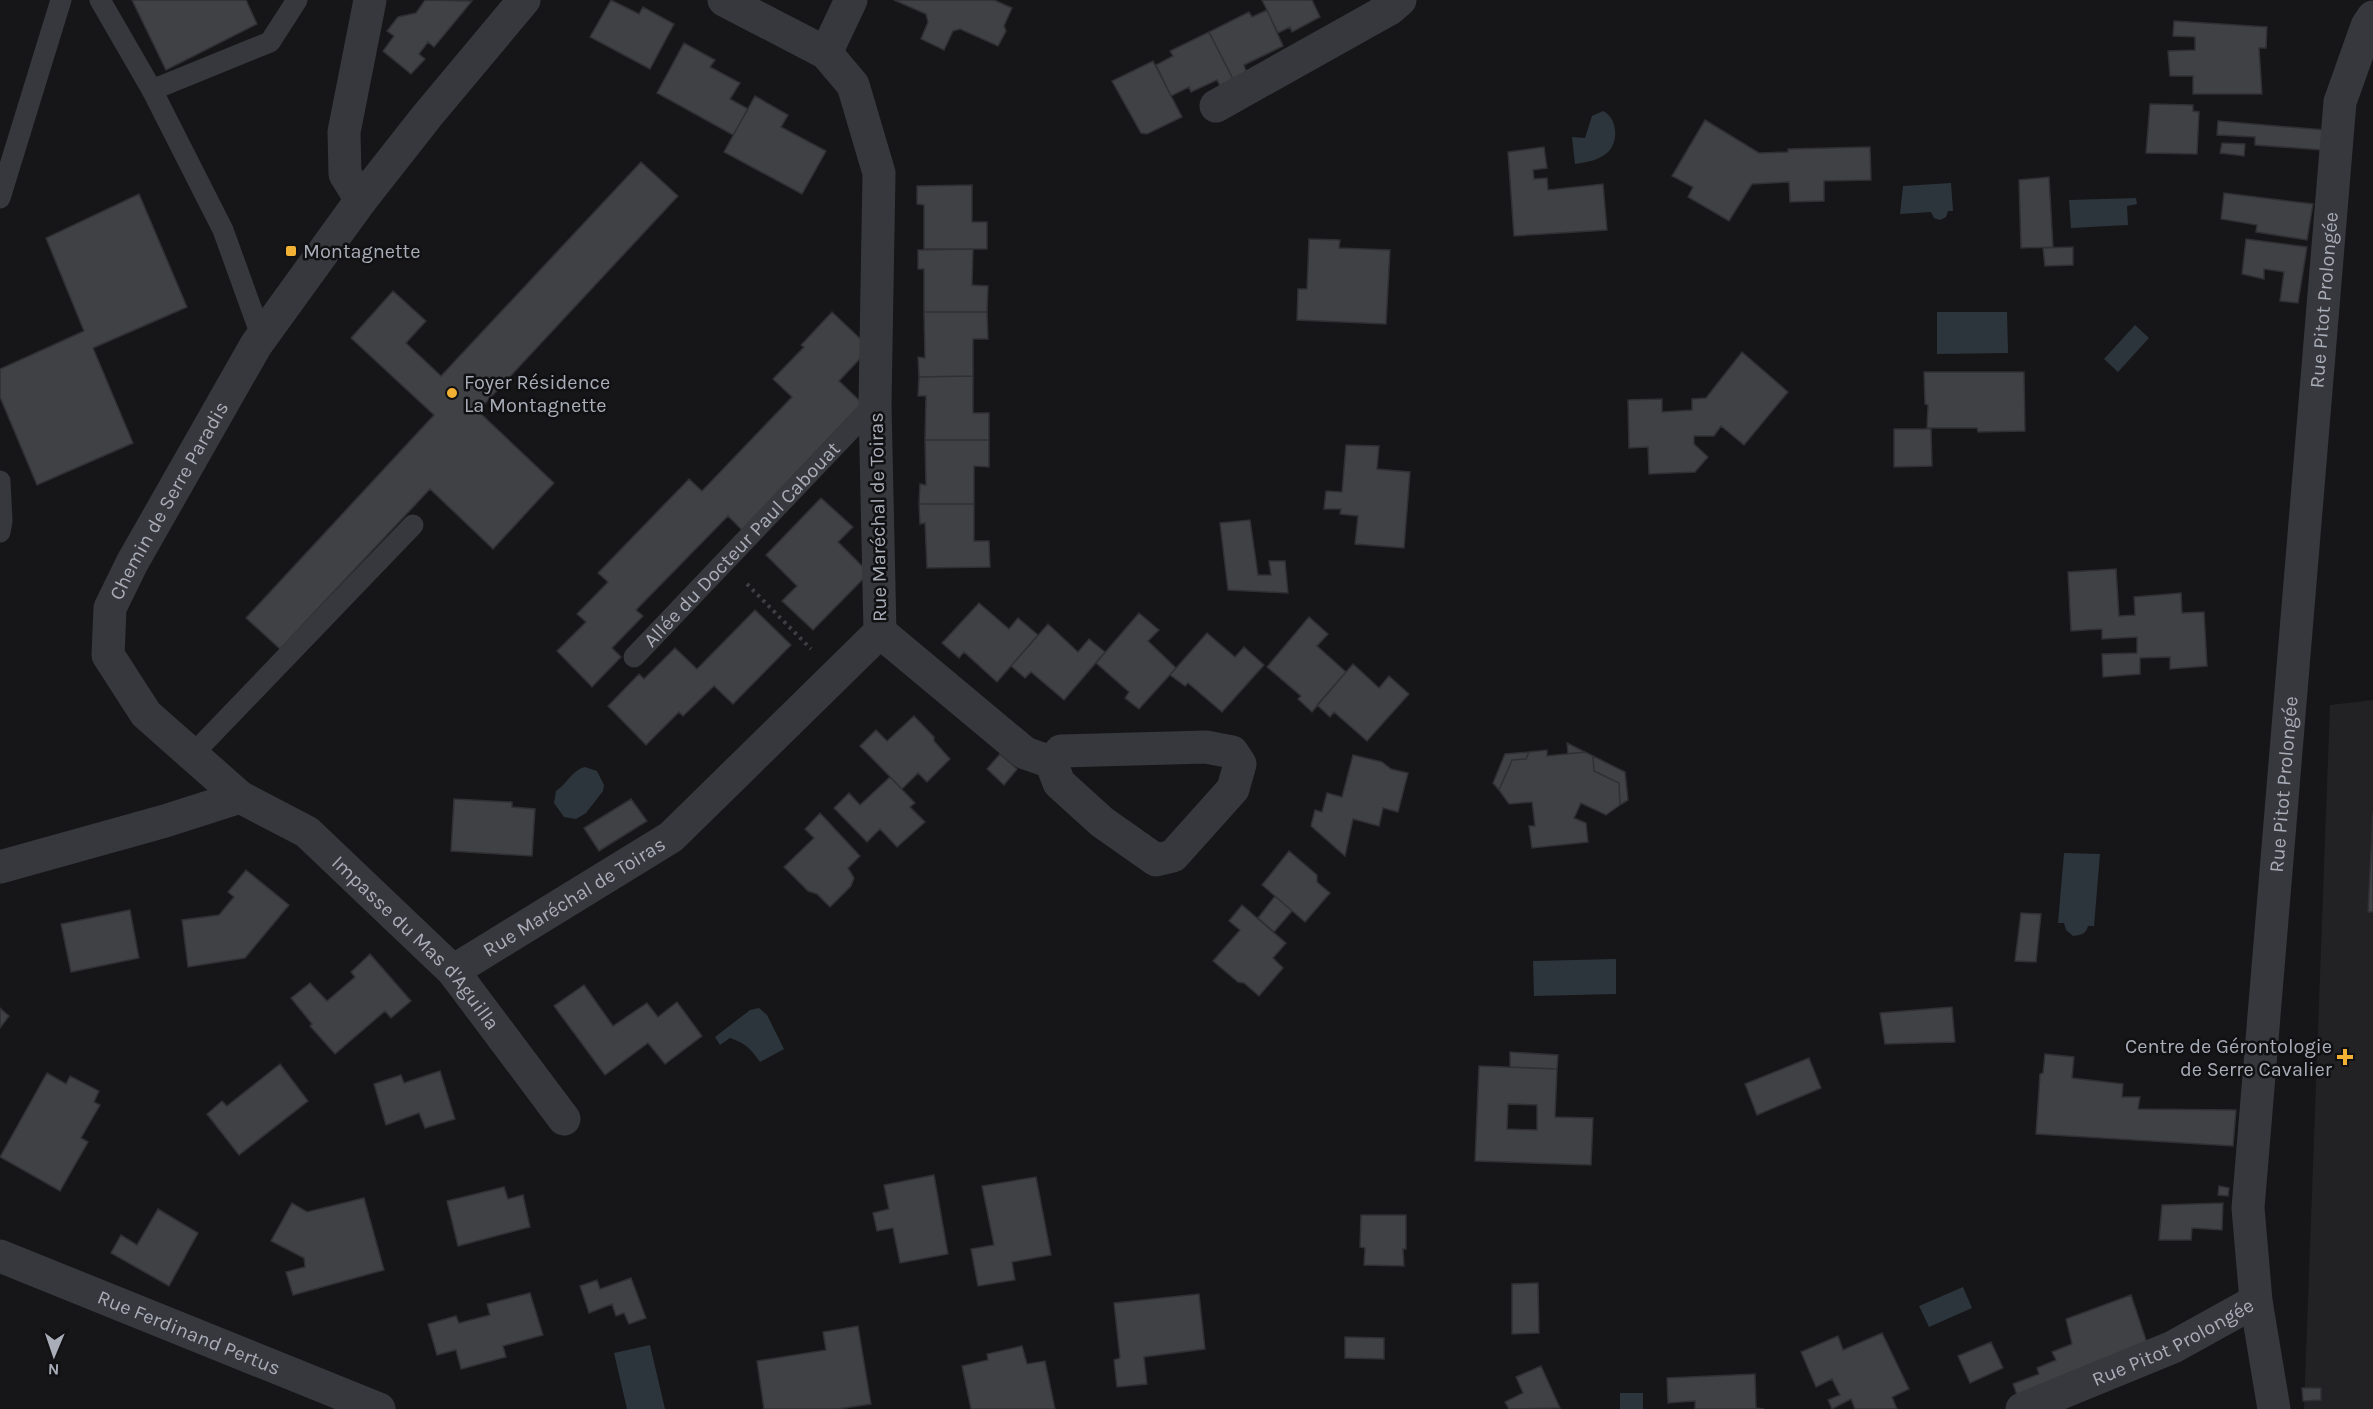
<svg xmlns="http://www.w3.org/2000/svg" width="2373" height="1409" font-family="Karla,sans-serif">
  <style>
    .built { fill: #222225 }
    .water { fill: #2c353c }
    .building { fill: #404145; stroke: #303034; stroke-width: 1.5; fill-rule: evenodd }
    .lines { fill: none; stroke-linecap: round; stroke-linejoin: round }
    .path { stroke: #3d3f44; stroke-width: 4; stroke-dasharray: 3 4.5; stroke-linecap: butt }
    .service { stroke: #37383d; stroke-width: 21 }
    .minor { stroke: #37383d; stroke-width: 33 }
    .poi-dot { fill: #f2b134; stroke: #111113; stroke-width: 2 }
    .labels { text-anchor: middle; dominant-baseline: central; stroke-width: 5; stroke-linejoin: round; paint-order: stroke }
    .poi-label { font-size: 20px; fill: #a8adb8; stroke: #111113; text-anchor: start }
    .street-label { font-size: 20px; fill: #a8adb8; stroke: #111113 }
  </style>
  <rect width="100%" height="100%" fill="#161618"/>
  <path class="built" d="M 2373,700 L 2373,1409 L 2304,1409 L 2330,705 Z"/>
  <path class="water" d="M 1603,111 C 1618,118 1619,143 1607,153 C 1597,161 1587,162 1575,164 L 1572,137 L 1585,138 L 1592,116 Z
    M 1951,183 L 1953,211 L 1948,211 L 1946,217 L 1940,220 L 1934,218 L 1931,212 L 1900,214 L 1903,186 Z
    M 2136,198 L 2137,204 L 2127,206 L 2128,225 L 2071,228 L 2069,200 Z
    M 1937,312 L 2007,312 L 2008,353 L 1937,354 Z
    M 2135,325 L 2149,338 L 2118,372 L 2104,359 Z
    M 585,767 L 597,771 L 604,785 L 603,791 L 586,813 L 576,819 L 564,817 L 554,803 L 556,791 C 568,783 571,771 585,767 Z
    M 2064,853 L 2100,854 L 2094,926 L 2088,926 C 2086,934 2081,935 2073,936 L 2066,930 L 2064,923 L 2058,923 Z
    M 1616,959 L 1616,994 L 1534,996 L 1533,961 Z
    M 759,1008 L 767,1015 L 784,1049 L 760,1062 C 751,1049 745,1043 730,1038 L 720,1045 L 715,1037 L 750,1010 Z
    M 1963,1287 L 1972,1308 L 1929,1327 L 1919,1306 Z
    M 650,1345 L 665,1409 L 627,1409 L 614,1353 Z
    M 1620,1393 L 1643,1393 L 1643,1409 L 1620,1409 Z"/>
  <path class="building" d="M 132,0 L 246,0 L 257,24 L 166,70 Z
    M 425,0 L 472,1 L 434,47 L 428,42 L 419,54 L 425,59 L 411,74 L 383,51 L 394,36 L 387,31 L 398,17 L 416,13 Z
    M 611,0 L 639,14 L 643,7 L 674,24 L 650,69 L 590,37 Z
    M 894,0 L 994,0 L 1012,8 L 1004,26 L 1006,31 L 998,46 L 960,29 L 953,31 L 944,50 L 921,39 L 928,22 L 926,14 Z
    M 1262,0 L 1312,0 L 1320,17 L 1292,32 L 1290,27 L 1278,33 Z
    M 1267,10 L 1283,46 L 1244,65 L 1247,74 L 1233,79 L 1209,32 L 1249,12 L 1252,17 Z
    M 2174,21 L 2267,27 L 2266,48 L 2259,48 L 2262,94 L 2193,94 L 2193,76 L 2170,76 L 2168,51 L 2195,50 L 2195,37 L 2173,36 Z
    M 1209,32 L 1233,79 L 1220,86 L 1217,80 L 1191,92 L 1189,87 L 1171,96 L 1156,65 L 1173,56 L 1170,51 Z
    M 684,43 L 715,60 L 710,67 L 740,83 L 730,99 L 748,109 L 733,135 L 657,93 Z
    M 1153,61 L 1182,117 L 1147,134 L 1141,133 L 1112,81 Z
    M 755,96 L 788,115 L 781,127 L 826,151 L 802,194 L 724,152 Z
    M 2150,104 L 2193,105 L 2193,111 L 2199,112 L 2197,154 L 2146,153 Z
    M 1705,120 L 1759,153 L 1788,152 L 1788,149 L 1870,147 L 1871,180 L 1824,181 L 1824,201 L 1790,202 L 1789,182 L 1752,184 L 1729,221 L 1688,197 L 1693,187 L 1672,176 Z
    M 2218,121 L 2325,130 L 2322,150 L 2255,145 L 2255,137 L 2217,135 Z
    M 2222,143 L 2245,144 L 2244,156 L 2220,153 Z
    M 1544,147 L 1547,168 L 1533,170 L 1534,179 L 1547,178 L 1548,190 L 1603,184 L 1607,230 L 1514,236 L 1508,152 Z
    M 641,162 L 678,196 L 478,411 L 554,483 L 493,549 L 430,489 L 280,649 L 246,618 L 434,415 L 351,338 L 393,291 L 426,321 L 406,343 L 441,376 Z
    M 2049,177 L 2053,247 L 2021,248 L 2019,180 Z
    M 972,185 L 972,222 L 987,222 L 987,249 L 924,249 L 924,205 L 917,204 L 917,186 Z
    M 2224,193 L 2313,204 L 2307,240 L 2256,232 L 2257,225 L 2221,219 Z
    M 139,194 L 187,307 L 93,348 L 133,443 L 37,485 L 0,397 L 0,369 L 84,331 L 46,238 Z
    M 1309,239 L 1340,240 L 1339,248 L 1390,250 L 1386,324 L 1297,320 L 1298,289 L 1307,289 Z
    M 2246,239 L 2307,247 L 2298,303 L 2280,301 L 2284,272 L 2264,269 L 2264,279 L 2242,274 Z
    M 2073,247 L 2073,265 L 2045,266 L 2043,248 Z
    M 973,249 L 972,285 L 988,286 L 987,312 L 924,312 L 924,269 L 918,269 L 918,250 Z
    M 832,312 L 870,348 L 839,381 L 862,403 L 742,530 L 728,516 L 636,610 L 643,616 L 612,648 L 621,657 L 592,687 L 557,651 L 586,622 L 577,614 L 608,582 L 598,573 L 689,479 L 702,491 L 792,397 L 773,379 L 804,347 L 801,345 Z
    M 924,312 L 987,312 L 988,339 L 973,339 L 973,376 L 919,377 L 918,357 L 925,358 Z
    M 1742,352 L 1788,392 L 1744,445 L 1721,426 L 1714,436 L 1694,436 L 1694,444 L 1708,457 L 1695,472 L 1649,474 L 1648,447 L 1629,448 L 1628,400 L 1662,399 L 1662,412 L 1692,410 L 1692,399 L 1706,398 Z
    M 1924,372 L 2024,372 L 2025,431 L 1978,432 L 1977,428 L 1927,428 L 1928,405 L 1925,404 Z
    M 973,376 L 973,413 L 989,413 L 989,440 L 925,440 L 926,396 L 918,396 L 919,377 Z
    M 1894,429 L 1931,429 L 1932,466 L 1894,467 Z
    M 925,440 L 989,440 L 989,467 L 974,466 L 974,504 L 919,504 L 920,484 L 926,485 Z
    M 1346,445 L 1379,446 L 1377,469 L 1410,472 L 1404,548 L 1355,544 L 1358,516 L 1340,514 L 1341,509 L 1324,509 L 1326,491 L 1342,492 Z
    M 821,498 L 853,527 L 838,542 L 869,573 L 813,630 L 782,601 L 797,586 L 766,555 Z
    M 919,504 L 974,504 L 974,541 L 989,541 L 990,567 L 927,568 L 925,523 L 920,524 Z
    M 1250,520 L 1258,575 L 1271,575 L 1269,561 L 1285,561 L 1288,593 L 1228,590 L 1220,523 Z
    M 2116,569 L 2119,616 L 2135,615 L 2134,597 L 2181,593 L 2182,613 L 2204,612 L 2207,666 L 2170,669 L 2170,657 L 2140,658 L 2140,674 L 2103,677 L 2102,654 L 2137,653 L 2137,637 L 2102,639 L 2102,629 L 2071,631 L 2068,572 Z
    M 979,603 L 1009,629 L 1018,618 L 1038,635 L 997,682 L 964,652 L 959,658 L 942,643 Z
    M 755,610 L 791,645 L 733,704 L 714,686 L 683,716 L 679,712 L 646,745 L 608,706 L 639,674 L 644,679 L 675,648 L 697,669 Z
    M 1139,613 L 1159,630 L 1148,641 L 1176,668 L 1139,709 L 1125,698 L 1129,692 L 1096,663 Z
    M 1309,617 L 1328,634 L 1317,646 L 1346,672 L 1312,712 L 1298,699 L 1301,696 L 1267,667 Z
    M 1048,624 L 1078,652 L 1089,639 L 1105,652 L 1064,700 L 1031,672 L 1025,678 L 1011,666 Z
    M 1207,633 L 1235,657 L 1244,647 L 1264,665 L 1222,712 L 1188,683 L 1185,686 L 1170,675 Z
    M 1353,664 L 1379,688 L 1389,676 L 1409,694 L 1367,741 L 1334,712 L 1330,717 L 1317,705 Z
    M 914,716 L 934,737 L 934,741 L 950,759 L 927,782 L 918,773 L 902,789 L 860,746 L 876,730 L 887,741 Z
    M 1567,743 L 1585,752 L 1568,754 Z
    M 1547,750 L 1547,756 L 1585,752 L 1593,756 L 1594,771 L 1619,783 L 1620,805 L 1606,815 L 1581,803 L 1574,818 L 1586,823 L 1588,842 L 1532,848 L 1529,826 L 1535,826 L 1532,802 L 1509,804 L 1499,790 L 1512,760 L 1526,759 L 1529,752 Z
    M 1529,752 L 1526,759 L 1512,760 L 1499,790 L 1493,783 L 1505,754 Z
    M 1000,754 L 1017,769 L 1004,785 L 987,769 Z
    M 1353,755 L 1382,762 L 1391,769 L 1408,773 L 1398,812 L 1383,808 L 1379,826 L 1353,819 L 1345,856 L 1311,826 L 1315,810 L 1322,812 L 1327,793 L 1342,797 Z
    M 1593,756 L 1625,772 L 1628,800 L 1620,805 L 1619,783 L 1594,771 Z
    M 890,777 L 915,803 L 910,807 L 925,822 L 897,847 L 880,829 L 867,842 L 834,808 L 849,793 L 860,805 Z
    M 454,799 L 512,802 L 512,807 L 535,809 L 532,856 L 451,851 Z
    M 631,799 L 647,821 L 599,851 L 584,828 Z
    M 820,813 L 860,856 L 848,868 L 854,878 L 851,886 L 830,907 L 817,894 L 808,891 L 784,867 L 814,838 L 805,829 Z
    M 2373,813 L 2373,912 L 2368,912 Z
    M 1289,851 L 1317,875 L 1317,882 L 1330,893 L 1305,922 L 1262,885 Z
    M 246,870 L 289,905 L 245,958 L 188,967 L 182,920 L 219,915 L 234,897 L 228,892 Z
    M 1275,896 L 1292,911 L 1274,932 L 1258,918 Z
    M 1242,905 L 1286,943 L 1273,958 L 1283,968 L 1259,996 L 1244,983 L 1238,982 L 1213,961 L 1240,930 L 1229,921 Z
    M 130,910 L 139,958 L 71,972 L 61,924 Z
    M 2021,913 L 2041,914 L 2036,962 L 2015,961 Z
    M 370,954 L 411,1001 L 391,1018 L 385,1011 L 335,1054 L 310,1026 L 312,1024 L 291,998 L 310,983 L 327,1001 L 355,977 L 351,972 Z
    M 584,985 L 613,1026 L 647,1003 L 658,1017 L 677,1002 L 702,1036 L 665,1064 L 648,1043 L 605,1075 L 554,1006 Z
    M 1952,1007 L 1955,1042 L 1885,1044 L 1880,1013 Z
    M 0,1008 L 9,1016 L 0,1028 Z
    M 1510,1052 L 1558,1055 L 1557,1069 L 1510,1067 Z
    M 2045,1054 L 2074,1057 L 2072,1078 L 2123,1084 L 2122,1097 L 2140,1097 L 2138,1109 L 2236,1110 L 2233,1146 L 2036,1134 L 2040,1074 L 2043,1073 Z
    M 1809,1058 L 1821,1088 L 1757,1115 L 1745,1084 Z
    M 280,1064 L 308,1101 L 239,1155 L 207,1114 L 222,1101 L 227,1106 Z
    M 1479,1066 L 1557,1069 L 1555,1117 L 1593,1118 L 1591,1165 L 1475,1161 ZM 1508,1104 L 1537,1105 L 1537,1130 L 1507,1129 Z
    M 440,1071 L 455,1119 L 425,1128 L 419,1113 L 386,1125 L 374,1084 L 401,1075 L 404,1083 Z
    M 47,1073 L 66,1084 L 70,1076 L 99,1091 L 94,1102 L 100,1105 L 81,1138 L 88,1142 L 60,1191 L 0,1157 Z
    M 934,1175 L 948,1254 L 900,1263 L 893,1228 L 877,1231 L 873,1213 L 889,1209 L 884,1185 Z
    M 1036,1177 L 1051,1255 L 1012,1262 L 1015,1280 L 978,1286 L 971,1249 L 994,1245 L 982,1186 Z
    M 2219,1186 L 2229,1188 L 2228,1196 L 2218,1195 Z
    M 504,1187 L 508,1199 L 523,1195 L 530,1227 L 458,1246 L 447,1201 Z
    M 364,1198 L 384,1270 L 293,1295 L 286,1272 L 305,1267 L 304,1258 L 271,1241 L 292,1203 L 307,1212 Z
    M 2223,1203 L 2222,1230 L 2192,1228 L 2191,1240 L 2159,1240 L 2162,1205 Z
    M 158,1209 L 198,1233 L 169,1286 L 111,1253 L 121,1235 L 137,1245 Z
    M 1361,1215 L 1406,1215 L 1406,1249 L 1403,1249 L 1404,1266 L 1364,1265 L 1365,1248 L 1360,1247 Z
    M 631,1278 L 646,1318 L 629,1324 L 624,1313 L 616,1316 L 612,1304 L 589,1313 L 580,1286 L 597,1280 L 600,1289 Z
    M 1538,1283 L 1539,1333 L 1512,1334 L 1512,1284 Z
    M 530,1293 L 543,1335 L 503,1346 L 506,1357 L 461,1369 L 456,1350 L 437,1355 L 428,1324 L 456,1316 L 459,1323 L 490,1315 L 487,1304 Z
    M 1199,1294 L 1205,1349 L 1144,1357 L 1147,1384 L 1117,1387 L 1114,1360 L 1120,1358 L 1114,1303 Z
    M 2131,1295 L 2149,1349 L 2019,1400 L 2013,1384 L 2039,1374 L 2037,1368 L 2056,1360 L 2052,1352 L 2072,1344 L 2066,1319 Z
    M 858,1326 L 871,1404 L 838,1409 L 764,1409 L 757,1361 L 826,1350 L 823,1332 Z
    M 1882,1333 L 1909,1389 L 1892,1397 L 1897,1409 L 1855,1409 L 1851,1399 L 1832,1409 L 1828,1400 L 1840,1395 L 1832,1379 L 1816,1387 L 1801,1352 L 1838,1336 L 1843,1350 Z
    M 1345,1337 L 1384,1338 L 1384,1359 L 1345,1358 Z
    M 1991,1342 L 2003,1368 L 1970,1383 L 1958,1356 Z
    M 1022,1346 L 1027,1364 L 1045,1361 L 1055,1409 L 971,1409 L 962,1366 L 988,1360 L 987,1354 Z
    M 1541,1366 L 1560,1408 L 1509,1409 L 1505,1402 L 1523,1393 L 1516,1377 Z
    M 1755,1374 L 1756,1408 L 1764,1409 L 1695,1409 L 1695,1401 L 1668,1403 L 1667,1378 Z
    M 2302,1388 L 2321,1388 L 2321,1400 L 2303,1401 Z"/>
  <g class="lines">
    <path class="path" d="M 747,584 L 811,649"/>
    <g class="service">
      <path d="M 100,0 L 152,90 L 223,230 L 262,338"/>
      <path d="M 152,90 L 270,42 L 297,0"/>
      <path d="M 0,198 L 61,0"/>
      <path d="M 0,481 L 2,521 L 0,532"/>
      <path id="s1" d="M 634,657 L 875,404"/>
      <path d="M 192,755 L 413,525"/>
    </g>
    <g class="minor">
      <path d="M 826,53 L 851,0"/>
      <path d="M 1216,106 L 1391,8 L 1400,0"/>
      <path d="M 361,200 L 345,174 L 344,132 L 370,0"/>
      <path d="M 880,632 L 1025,753 L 1051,762 L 1059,783 L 1102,822 L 1156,860 L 1173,856 L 1233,789 L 1240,764 L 1232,752 L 1206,747 L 1061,751 L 1051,762"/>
      <path id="s2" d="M 240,797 L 307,832 L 453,971 L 564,1119"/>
      <path id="s3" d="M 0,867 L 165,821 L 240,797 L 146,714 L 108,655 L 110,608 L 132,563 L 256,345 L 361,200 L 427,116 L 524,0"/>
      <path id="s4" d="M 453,971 L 671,837 L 880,632 L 875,404 L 879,173 L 853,85 L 826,53 L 724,0"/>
      <path id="s5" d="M 0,1256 L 379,1409"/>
      <path id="s6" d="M 2022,1409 L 2173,1347 L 2256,1301"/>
      <path id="s7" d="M 2274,1409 L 2256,1301 L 2248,1208 L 2340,102 L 2367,26 L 2373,17"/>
    </g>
  </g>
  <g class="poi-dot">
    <rect x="285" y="245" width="12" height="12" rx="3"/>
    <circle cx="452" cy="393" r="6"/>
    <path d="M2342 1048h6v6h6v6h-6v6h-6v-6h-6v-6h6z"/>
  </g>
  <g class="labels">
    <g class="poi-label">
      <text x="303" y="251">Montagnette</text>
      <text x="464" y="382">Foyer Résidence<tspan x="464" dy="23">La Montagnette</tspan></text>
      <text x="2332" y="1046" text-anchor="end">Centre de Gérontologie<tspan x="2332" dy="23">de Serre Cavalier</tspan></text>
    </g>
    <g class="street-label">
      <text stroke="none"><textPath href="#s7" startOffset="1114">Rue Pitot Prolongée</textPath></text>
      <text stroke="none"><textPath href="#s3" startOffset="615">Chemin de Serre Paradis</textPath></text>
      <text transform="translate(878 517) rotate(-91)">Rue Maréchal de Toiras</text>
      <text stroke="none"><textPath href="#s1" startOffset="156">Allée du Docteur Paul Cabouat</textPath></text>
      <text stroke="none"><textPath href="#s7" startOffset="628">Rue Pitot Prolongée</textPath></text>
      <text stroke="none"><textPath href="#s4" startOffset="142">Rue Maréchal de Toiras</textPath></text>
      <text stroke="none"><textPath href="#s2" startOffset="231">Impasse du Mas d'Aguilla</textPath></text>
      <text stroke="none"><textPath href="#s5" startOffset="204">Rue Ferdinand Pertus</textPath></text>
      <text stroke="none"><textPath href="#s6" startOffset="165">Rue Pitot Prolongée</textPath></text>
    </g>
  </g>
  <g transform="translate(54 1355) rotate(182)" stroke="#111113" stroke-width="4.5" paint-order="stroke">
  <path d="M0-4.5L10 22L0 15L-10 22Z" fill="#a8adb8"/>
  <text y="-9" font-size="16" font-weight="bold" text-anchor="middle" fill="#a8adb8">N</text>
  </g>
</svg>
